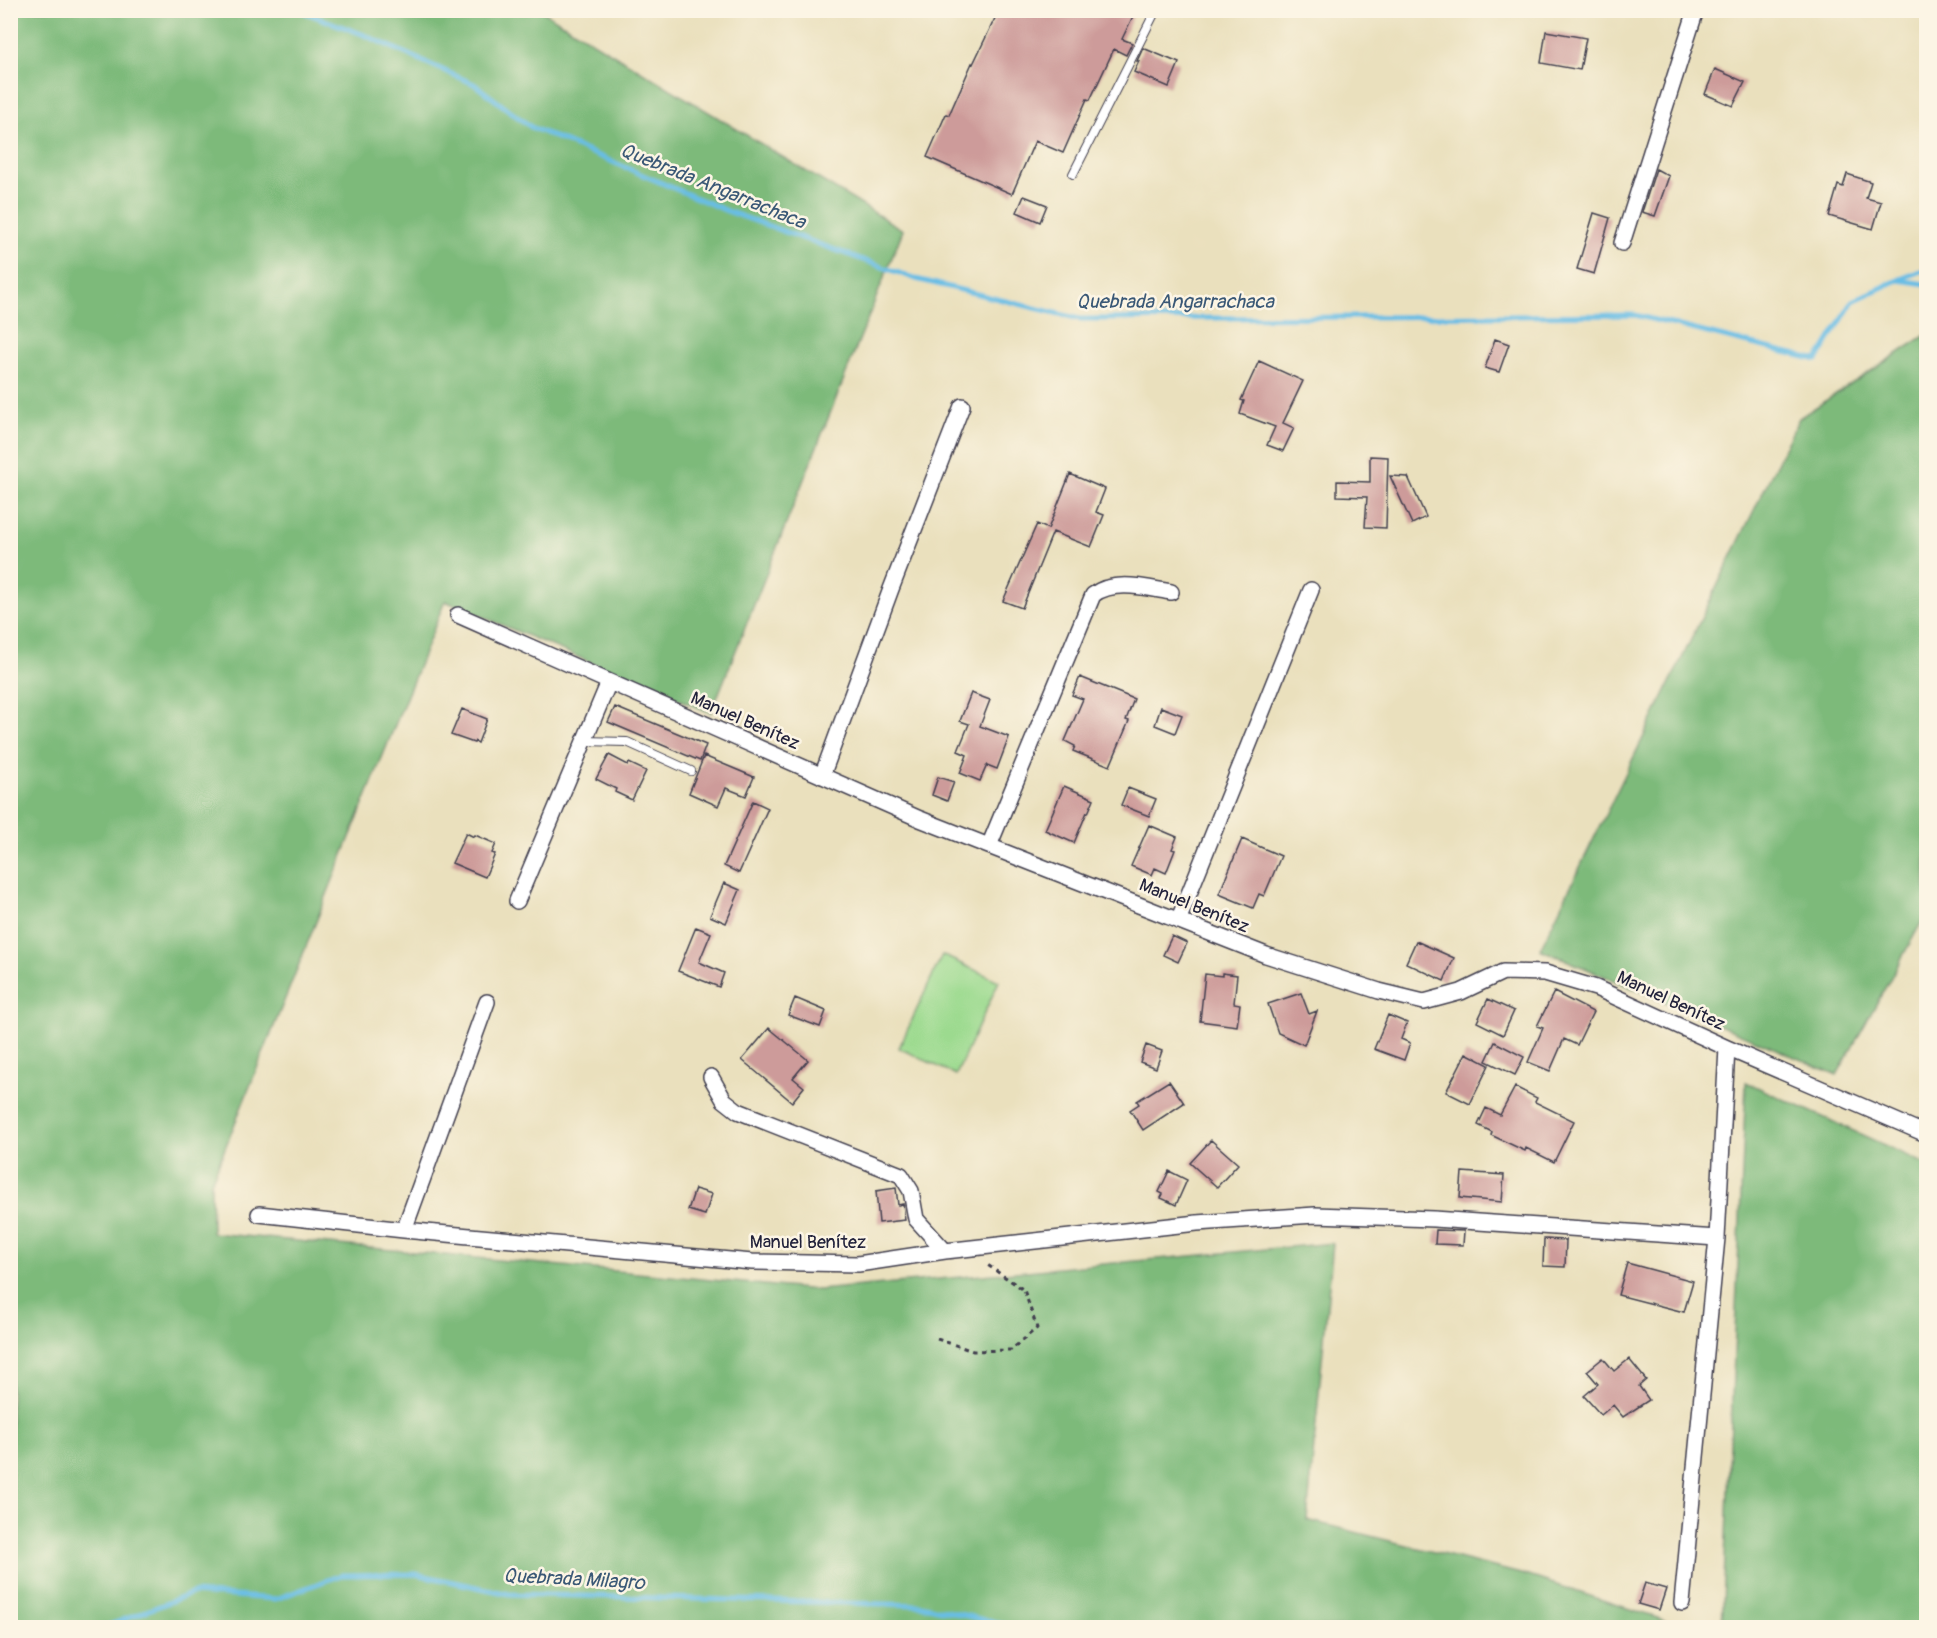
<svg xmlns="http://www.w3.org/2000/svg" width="1937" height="1638" font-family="Pangolin,sans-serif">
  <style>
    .green { fill: #9cda8f; stroke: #5f7e65; stroke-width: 1.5 }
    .forest { fill: #7dba7a; stroke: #506e5a; stroke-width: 1.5 }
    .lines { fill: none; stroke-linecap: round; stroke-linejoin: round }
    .stream { stroke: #68bde5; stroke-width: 5 }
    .building { fill: #cd9b9a }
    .lane-casing { stroke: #403e4e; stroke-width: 10 }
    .street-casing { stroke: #403e4e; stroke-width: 18 }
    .path { stroke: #403e4e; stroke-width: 3; stroke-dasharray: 4.5 4.5; stroke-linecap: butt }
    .lane { stroke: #fff; stroke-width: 8 }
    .street { stroke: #fff; stroke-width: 15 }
    .labels { text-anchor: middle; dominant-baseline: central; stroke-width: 5; stroke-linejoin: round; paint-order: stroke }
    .street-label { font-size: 18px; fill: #22223b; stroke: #fcf5e5 }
    .water-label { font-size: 20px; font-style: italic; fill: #3a5876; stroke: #fcf5e5 }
  </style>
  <rect width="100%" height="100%" fill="#fcf5e5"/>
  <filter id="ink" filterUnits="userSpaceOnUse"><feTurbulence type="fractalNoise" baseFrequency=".0167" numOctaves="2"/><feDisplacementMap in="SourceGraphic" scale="12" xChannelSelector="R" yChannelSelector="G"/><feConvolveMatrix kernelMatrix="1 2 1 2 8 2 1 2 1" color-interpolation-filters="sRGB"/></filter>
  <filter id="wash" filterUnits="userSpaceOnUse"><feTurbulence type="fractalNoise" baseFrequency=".008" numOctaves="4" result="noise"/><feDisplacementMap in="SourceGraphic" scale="24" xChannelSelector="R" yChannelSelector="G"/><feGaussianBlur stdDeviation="1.35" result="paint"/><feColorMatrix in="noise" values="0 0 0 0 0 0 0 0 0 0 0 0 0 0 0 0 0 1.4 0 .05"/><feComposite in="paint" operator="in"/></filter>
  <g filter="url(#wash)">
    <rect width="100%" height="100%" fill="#eae0bd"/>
    <path class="green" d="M 942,955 L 999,981 L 956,1075 L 899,1048 Z"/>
    <path class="forest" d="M 11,10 L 542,11 L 903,230 L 711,713 L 445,601 L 211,1183 L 212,1233 L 818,1290 L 1333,1243 L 1307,1520 L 1529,1576 L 1685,1627 L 11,1627 Z
      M 1926,335 L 1926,914 L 1837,1075 L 1540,949 L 1799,418 Z
      M 1746,1082 L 1926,1164 L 1926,1627 L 1722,1627 Z"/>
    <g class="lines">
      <path class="stream" d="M 298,10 L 362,34 L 474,84 L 531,127 L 727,211 L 916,279 L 1080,319 L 1635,315 L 1817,360 L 1853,301 L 1898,280 L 1926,284
        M 1900,279 L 1926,269
        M 102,1628 L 193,1593 L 276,1599 L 341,1575 L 416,1574 L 509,1594 L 921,1605 L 1018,1628"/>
    </g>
    <g id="blocks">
      <path class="building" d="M 999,10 L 1136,10 L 1122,39 L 1132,43 L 1126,55 L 1114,49 L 1090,100 L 1087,99 L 1063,153 L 1035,141 L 1012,194 L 927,157 L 946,114 L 949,115 L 972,63 L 973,64 Z
        M 1546,31 L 1586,38 L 1580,70 L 1541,63 Z
        M 1143,48 L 1179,63 L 1169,87 L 1134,72 L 1139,61 L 1137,61 Z
        M 1715,69 L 1745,82 L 1733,106 L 1705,94 Z
        M 1656,169 L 1669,176 L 1655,216 L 1642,212 Z
        M 1847,174 L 1871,182 L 1866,198 L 1881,202 L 1873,229 L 1829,216 L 1838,185 L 1843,187 Z
        M 1024,196 L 1047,205 L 1040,222 L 1017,212 Z
        M 1594,213 L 1610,218 L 1594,274 L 1577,269 Z
        M 1495,339 L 1509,344 L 1499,372 L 1485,368 Z
        M 1259,361 L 1303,381 L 1283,423 L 1294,428 L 1283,451 L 1267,445 L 1275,427 L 1240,414 L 1244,401 L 1241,400 Z
        M 1370,456 L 1388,457 L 1386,528 L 1365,527 L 1367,497 L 1337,496 L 1337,481 L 1370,482 Z
        M 1070,474 L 1105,489 L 1096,512 L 1104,515 L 1091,547 L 1053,532 L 1022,608 L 1003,601 L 1037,524 L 1048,529 Z
        M 1390,476 L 1408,477 L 1426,517 L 1412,524 Z
        M 1080,677 L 1134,699 L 1126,720 L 1129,721 L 1110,766 L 1073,751 L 1075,746 L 1065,741 L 1083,699 L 1072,695 Z
        M 971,693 L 990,700 L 980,726 L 1009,737 L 997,769 L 987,765 L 980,781 L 960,773 L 967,755 L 958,751 L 969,724 L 960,721 Z
        M 615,707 L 706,745 L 700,761 L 608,722 Z
        M 1161,707 L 1182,715 L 1175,733 L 1155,725 Z
        M 462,709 L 487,719 L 478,743 L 475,741 L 474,743 L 451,735 Z
        M 609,755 L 628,765 L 629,763 L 646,771 L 632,800 L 615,792 L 616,789 L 596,779 Z
        M 704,756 L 754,777 L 746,796 L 726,788 L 718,806 L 689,793 Z
        M 938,777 L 954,782 L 947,801 L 932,795 Z
        M 1064,786 L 1094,799 L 1088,813 L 1087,812 L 1074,843 L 1045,830 Z
        M 1128,788 L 1156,799 L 1149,816 L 1121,805 Z
        M 753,801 L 768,808 L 739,873 L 724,866 Z
        M 1149,825 L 1177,837 L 1172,849 L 1175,850 L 1166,873 L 1155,868 L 1152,875 L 1131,866 Z
        M 466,833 L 474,837 L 475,835 L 496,844 L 492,853 L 495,854 L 485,877 L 452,863 Z
        M 1242,839 L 1281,856 L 1264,896 L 1259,894 L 1253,908 L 1219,894 Z
        M 724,883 L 740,890 L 726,923 L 710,916 Z
        M 696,927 L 711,933 L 699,962 L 724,973 L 719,987 L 678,971 Z
        M 1172,936 L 1187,943 L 1178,962 L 1163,955 Z
        M 1416,941 L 1454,958 L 1444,981 L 1406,963 Z
        M 1222,973 L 1237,975 L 1234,1003 L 1240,1004 L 1237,1026 L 1200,1021 L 1205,974 L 1222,976 Z
        M 1554,992 L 1593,1012 L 1577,1045 L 1564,1039 L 1550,1071 L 1528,1062 L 1543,1028 L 1537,1026 Z
        M 1301,993 L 1309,1014 L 1317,1011 L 1304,1045 L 1278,1033 L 1268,1004 Z
        M 795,998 L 826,1011 L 820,1027 L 788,1015 Z
        M 1488,999 L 1514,1011 L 1503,1035 L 1477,1022 Z
        M 1388,1015 L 1407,1023 L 1401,1039 L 1410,1043 L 1404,1060 L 1374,1049 Z
        M 769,1028 L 808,1060 L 793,1078 L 804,1087 L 792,1102 L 742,1060 Z
        M 1495,1042 L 1524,1057 L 1515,1075 L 1486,1061 Z
        M 1146,1045 L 1162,1051 L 1156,1068 L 1140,1062 Z
        M 1466,1053 L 1489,1065 L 1470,1104 L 1446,1092 Z
        M 1169,1081 L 1184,1103 L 1143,1130 L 1130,1110 L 1139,1104 L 1137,1101 Z
        M 1515,1087 L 1537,1098 L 1535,1102 L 1574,1121 L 1554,1162 L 1526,1148 L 1525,1151 L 1491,1135 L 1492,1132 L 1478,1125 L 1486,1108 L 1500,1115 Z
        M 1211,1140 L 1238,1164 L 1217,1187 L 1190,1163 Z
        M 1169,1171 L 1187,1180 L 1176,1205 L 1161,1198 L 1163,1194 L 1159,1192 Z
        M 1462,1172 L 1504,1175 L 1502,1202 L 1460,1198 Z
        M 896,1188 L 898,1205 L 903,1204 L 905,1220 L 879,1223 L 876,1191 Z
        M 695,1189 L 712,1194 L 705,1215 L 688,1210 Z
        M 1436,1230 L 1464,1231 L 1463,1245 L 1435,1244 Z
        M 1544,1239 L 1566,1240 L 1565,1267 L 1543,1266 Z
        M 1627,1263 L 1693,1281 L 1684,1312 L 1618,1295 Z
        M 1603,1358 L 1614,1371 L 1629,1359 L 1646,1380 L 1639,1386 L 1649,1400 L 1623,1417 L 1613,1405 L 1601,1415 L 1584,1396 L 1598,1384 L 1587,1371 Z
        M 1645,1583 L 1666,1589 L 1659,1610 L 1638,1604 Z"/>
    </g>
  </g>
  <g filter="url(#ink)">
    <use href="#blocks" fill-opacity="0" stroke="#403e4e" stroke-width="1.5"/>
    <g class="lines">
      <g class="lane-casing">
        <path id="lane" d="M 1073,174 L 1156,10
          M 583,741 L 627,742 L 691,771"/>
      </g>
      <g class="street-casing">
        <path id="street" d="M 1622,243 L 1696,10
          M 458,615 L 920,819 L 1266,955 L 1379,991 L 1424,1002 L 1461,992 L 1503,972 L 1545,973 L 1596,988 L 1727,1048 L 1926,1134
          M 822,776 L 891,589 L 962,406
          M 989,846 L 1093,595 C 1114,579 1146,588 1171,592
          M 517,901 L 609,682
          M 1178,921 L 1311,590
          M 711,1077 L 724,1100 L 738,1111 L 901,1175 L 911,1191 L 916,1219 L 945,1251
          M 259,1214 L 404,1230 L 752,1262 L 858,1264 L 945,1251 L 1197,1223 L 1315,1215 L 1434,1219 L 1717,1238
          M 404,1230 L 487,1002
          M 1682,1603 L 1717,1238 L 1727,1048"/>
      </g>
      <path class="path" d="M 937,1339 L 973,1351 L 1011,1350 L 1037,1328 L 1024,1290 L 986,1264"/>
      <use href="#lane" class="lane"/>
      <use href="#street" class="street"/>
    </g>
  </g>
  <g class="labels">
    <g class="street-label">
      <text transform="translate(745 721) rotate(24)">Manuel Benítez</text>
      <text transform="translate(1194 906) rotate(22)">Manuel Benítez</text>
      <text transform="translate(1671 1001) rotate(25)">Manuel Benítez</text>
      <text x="808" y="1242">Manuel Benítez</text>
    </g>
    <g class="water-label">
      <text transform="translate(713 186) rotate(22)">Quebrada Angarrachaca</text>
      <text x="1175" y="301">Quebrada Angarrachaca</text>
      <text transform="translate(574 1579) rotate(3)">Quebrada Milagro</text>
    </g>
  </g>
  <rect width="1937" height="1638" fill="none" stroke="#fcf5e5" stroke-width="36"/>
</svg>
